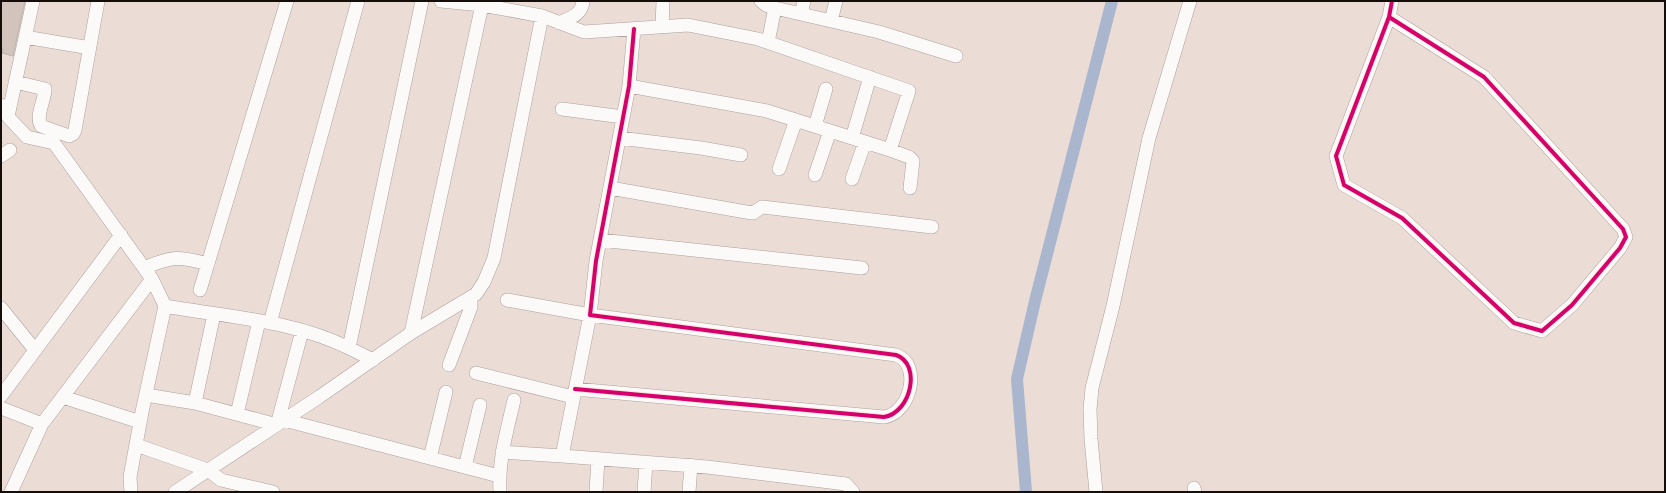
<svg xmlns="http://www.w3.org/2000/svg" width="1666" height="493" font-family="Jost,sans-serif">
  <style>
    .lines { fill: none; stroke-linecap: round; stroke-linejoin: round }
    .canal { stroke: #aab6ce; stroke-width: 12 }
    .building { fill: #d3c3bd; stroke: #beb3af }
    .street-casing { stroke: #aca19c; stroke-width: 14 }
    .street { stroke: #fcfaf9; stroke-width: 13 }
    .cycleway-casing { stroke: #fce7de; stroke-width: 6 }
    .cycleway { stroke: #d6006c; stroke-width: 4 }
  </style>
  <rect width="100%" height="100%" fill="#ebdcd6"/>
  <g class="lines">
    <path class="canal" d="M 1026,492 L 1017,379 L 1035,301 L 1112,1"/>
  </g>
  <path class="building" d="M 1,1 L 25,1 L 13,56 L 2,53 L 3,49 L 1,49 Z"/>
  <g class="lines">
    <g class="street-casing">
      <path id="street" d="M 441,1 L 482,5 L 542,16 L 584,32 L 688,25 L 758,39 L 909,91 L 890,150
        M 761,1 L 766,5 L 775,8 L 768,42
        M 775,8 L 879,32 L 956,56
        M 801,14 L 804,1
        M 1389,17 L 1484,77 L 1623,229 L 1626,237 L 1620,248 L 1572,305 L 1542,331 L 1514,323 L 1402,218 L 1344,185 L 1336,156 L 1389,17 L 1392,1
        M 831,21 L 836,1
        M 559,23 C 570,18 582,15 583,1
        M 662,27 L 663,1
        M 25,37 L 90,48
        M 15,82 L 45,89 C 45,100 35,116 41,126 L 69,136 L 73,134 L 75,130 L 98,1
        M 629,86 L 767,111 L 887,149 L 909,157 L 913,161 L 910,188
        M 1,105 L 9,118 L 27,137 L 54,143 L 152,279 L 165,306
        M 562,109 L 623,117
        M 8,116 L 33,1
        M 815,126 L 826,89
        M 619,138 L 701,148 L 741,155
        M 852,138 L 870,77
        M 1,156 L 10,150
        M 779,169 L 796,120
        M 815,175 L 830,131
        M 852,179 L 865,142
        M 610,188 L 746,212 L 753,213 L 762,207 L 932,227
        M 600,240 L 862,268
        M 144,268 C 172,256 179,256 208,264
        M 200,290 L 287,1
        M 507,300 L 590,315 L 562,456 L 707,467 L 846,484 L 853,492
        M 1,308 L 35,350
        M 270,323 L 358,1
        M 411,333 L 482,5
        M 349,348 L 373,360
        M 449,365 L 468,315 L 471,307 L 471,297
        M 476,373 L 573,397
        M 575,389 L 884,417 C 911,413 922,364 896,355 L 590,315 L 596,261 L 629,86 L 634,29
        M 146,395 L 195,403 L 277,425 L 302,331
        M 1,396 L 121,235
        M 63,397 L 140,422
        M 195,403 L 214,314
        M 1,408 L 42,424
        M 237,414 L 259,321
        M 284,420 L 499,476
        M 136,445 L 208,470 L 221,480 L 273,492
        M 502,452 L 562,456
        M 430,458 L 446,392
        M 465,467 L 480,405
        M 1194,488 L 1195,492
        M 11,492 L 42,424 L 152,279
        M 131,492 L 130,477 L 142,412 L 165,306 C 226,317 293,320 349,348 L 422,1
        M 175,492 L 319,397 L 411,333 L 476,294 L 484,282 L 494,258 L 542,16
        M 500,492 C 498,460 507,431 514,400
        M 596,492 L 598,459
        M 644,492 L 646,462
        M 689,492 L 691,465
        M 1096,492 L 1091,439 L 1090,409 L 1092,388 L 1113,306 L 1149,138 L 1190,1"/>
    </g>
    <use href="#street" class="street"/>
    <g class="cycleway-casing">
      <path id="cycleway" d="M 1389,17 L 1484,77 L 1623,229 L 1626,237 L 1620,248 L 1572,305 L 1542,331 L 1514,323 L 1402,218 L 1344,185 L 1336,156 L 1389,17 L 1392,1
        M 575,389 L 884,417 C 911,413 922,364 896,355 L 590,315 L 596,261 L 629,86 L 634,29"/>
    </g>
    <use href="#cycleway" class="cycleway"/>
  </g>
  <rect width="1666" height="493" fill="none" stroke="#150d09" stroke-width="4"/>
</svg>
